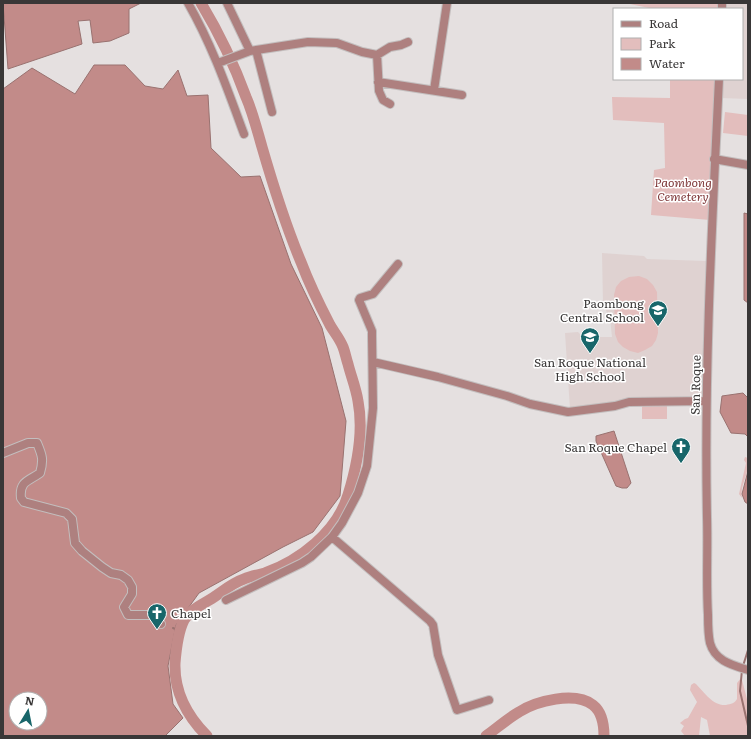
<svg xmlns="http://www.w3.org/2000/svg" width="751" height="739" font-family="Literata,serif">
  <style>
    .built { fill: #dfd2d1 }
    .green { fill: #e3bebd }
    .water { fill: #c28b89; stroke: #997270; fill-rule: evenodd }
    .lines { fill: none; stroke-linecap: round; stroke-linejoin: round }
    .stream { stroke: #997270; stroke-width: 2 }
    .river { stroke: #c28b89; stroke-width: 11 }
    .minor-casing { stroke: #c3bebe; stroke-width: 10 }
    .minor { stroke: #ae807f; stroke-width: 8 }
    .labels { text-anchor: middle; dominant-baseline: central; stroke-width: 3; stroke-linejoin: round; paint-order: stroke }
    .park-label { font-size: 12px; font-style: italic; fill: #813b3c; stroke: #fff }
    .poi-label { font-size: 12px; fill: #393737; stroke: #fff; text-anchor: end }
    .street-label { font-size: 12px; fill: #393737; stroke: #fff }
  </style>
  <rect width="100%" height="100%" fill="#e5e0e0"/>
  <path class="built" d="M 725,3 L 748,3 L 748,99 L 721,98 L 722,79 L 742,79 L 742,9 L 725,9 Z
    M 602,253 L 644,256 L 647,259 L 706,261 L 702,399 L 631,401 L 625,398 L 616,404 L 570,409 L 565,333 L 578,332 L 582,336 L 593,335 L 600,337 L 612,337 L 610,318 L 603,305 Z"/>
  <path class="green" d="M 625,3 L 718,3 L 718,9 L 654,9 Z
    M 670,79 L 716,79 L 710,220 L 651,215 L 654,170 L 665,168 L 664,123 L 613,120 L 612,97 L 670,98 Z
    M 725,112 L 748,115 L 748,136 L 723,133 Z
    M 639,276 L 647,279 L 653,285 L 657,292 L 658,333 L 656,340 L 652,346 L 645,350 L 638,353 L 630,351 L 623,347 L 618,342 L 615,334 L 614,295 L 616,287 L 621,281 L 629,277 Z
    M 642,406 L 667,406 L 667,419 L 642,419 Z
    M 745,457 L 748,458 C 748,461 749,465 748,468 C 746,478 740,488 742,498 L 739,494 L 746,463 L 744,460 Z
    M 741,678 L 742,680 L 748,703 L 748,736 L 710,736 L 707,720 L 701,717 L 699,736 L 685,736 L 681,731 L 684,726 L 680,723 L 685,719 L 688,718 L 697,702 L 690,690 L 691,685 L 694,683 L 696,684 C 705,693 713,706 726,705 C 731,704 735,703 737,699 L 737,683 Z"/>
  <path class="water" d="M 3,3 L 141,3 L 129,9 L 129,33 L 110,41 L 93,43 L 90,20 L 78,21 L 82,44 L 8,69 Z
    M 94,65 L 125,65 L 145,86 L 163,89 L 178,70 L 187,96 L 208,95 L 211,148 L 241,177 L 260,176 L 291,264 L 322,328 L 346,421 L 340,496 L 313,532 L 283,547 L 199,593 L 176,625 L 168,666 L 173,704 L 183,718 L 165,736 L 3,736 L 3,89 L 32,68 L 75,94 ZM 16,699 L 40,699 L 40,723 L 16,723 Z
    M 744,213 L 748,214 L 748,303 L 744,300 Z
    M 743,393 L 748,398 L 748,437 L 745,434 L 731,433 L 720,412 L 722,396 Z
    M 614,431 L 631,483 L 627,488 L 622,488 L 616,486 L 596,441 L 596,436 Z
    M 748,471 L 748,504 L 745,502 L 742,494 Z"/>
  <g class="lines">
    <path class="stream" d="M 173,628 L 180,631
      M 743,666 L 748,650
      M 742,670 L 740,691 L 748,726"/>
    <path class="river" d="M 201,3 C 219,33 234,64 246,97 C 253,113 257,130 262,147 C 273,185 285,224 301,262 C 309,283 319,304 330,325 C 334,332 340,339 343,347 C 345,352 346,358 348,364 C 351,376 356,388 358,401 C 364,432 357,466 348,495 C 337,532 300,560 265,573 C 258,575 251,576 244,579 C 232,583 222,592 211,599 C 201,605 190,610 184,620 C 178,632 176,650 175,663 C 174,692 187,716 207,736
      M 486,736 C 497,728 507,719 519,712 C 536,701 575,691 593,705 C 602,712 604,725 604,736"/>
    <g class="minor-casing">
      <path id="minor" d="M 188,3 C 212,45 227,88 244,134
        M 227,3 L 250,51
        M 722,9 L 722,3
        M 256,50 L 272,112
        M 377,55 L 390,47 L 401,45 L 408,42
        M 218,63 L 250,51 L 308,42 L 337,43 L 362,52 L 377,55 L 379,91 L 383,100 L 390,104
        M 719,79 C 712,225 704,371 707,517 C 708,549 706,583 708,615 C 708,624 708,634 710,643 C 715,661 732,665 748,670
        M 378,82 L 462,95
        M 434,90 L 447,3
        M 714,159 L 748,165
        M 373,362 L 438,377 L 507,396 L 530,404 L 568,412 L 615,406 L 629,402 L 706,401
        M 3,453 L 28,443 L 37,443 C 42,455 44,459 40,473 C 29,481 19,481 21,498 L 24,502 L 66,513 L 72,519 L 75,543 L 82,551 L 102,567 L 111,573 L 121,575 L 128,580 L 132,587 L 132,594 L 124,607 L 128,615 L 154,615 L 161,624
        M 332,537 L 430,621 L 433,625 L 438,655 L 457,710 L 489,700
        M 226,600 L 302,563 L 311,557 L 332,537 L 342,523 L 358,493 L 367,466 L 373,408 L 372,336 L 372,331 L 359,300 L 360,298 L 373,294 L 398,264"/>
    </g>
    <use href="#minor" class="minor"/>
  </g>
  <defs>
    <g id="school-pin" transform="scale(1)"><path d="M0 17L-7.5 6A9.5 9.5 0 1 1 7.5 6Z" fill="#18666a" stroke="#fff"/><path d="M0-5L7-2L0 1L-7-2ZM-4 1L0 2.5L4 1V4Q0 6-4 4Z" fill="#fff"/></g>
    <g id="church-pin" transform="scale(1)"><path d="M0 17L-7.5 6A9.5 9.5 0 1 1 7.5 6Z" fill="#18666a" stroke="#fff"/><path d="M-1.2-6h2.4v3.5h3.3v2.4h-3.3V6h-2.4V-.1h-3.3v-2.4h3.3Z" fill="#fff"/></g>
  </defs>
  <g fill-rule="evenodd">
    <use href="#school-pin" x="658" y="310"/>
    <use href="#school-pin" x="590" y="337"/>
    <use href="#church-pin" x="681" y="447"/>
    <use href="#church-pin" x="157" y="613"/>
  </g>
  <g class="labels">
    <g class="park-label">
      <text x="683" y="182">Paombong<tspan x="683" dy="14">Cemetery</tspan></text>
    </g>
    <g class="poi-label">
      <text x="644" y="303">Paombong<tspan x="644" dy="14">Central School</tspan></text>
      <text x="590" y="362" text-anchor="middle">San Roque National<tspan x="590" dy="14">High School</tspan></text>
      <text x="667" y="447">San Roque Chapel</text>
      <text x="171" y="613" text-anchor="start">Chapel</text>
    </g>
    <g class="street-label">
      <text transform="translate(695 385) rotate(-89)">San Roque</text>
    </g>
  </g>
  <rect width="751" height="739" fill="none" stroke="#393737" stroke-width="8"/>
  <rect x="613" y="8" width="130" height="72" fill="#ffffff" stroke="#b0afaf"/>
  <rect x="621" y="21" width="20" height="6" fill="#ae807f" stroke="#b0afaf"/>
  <text x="649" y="28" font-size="12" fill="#393737">Road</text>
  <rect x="621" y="38" width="20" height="12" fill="#e3bebd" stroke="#b0afaf"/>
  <text x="649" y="48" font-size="12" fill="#393737">Park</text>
  <rect x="621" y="58" width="20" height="12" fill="#c28b89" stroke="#b0afaf"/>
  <text x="649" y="68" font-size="12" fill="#393737">Water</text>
  <g transform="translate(28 711) rotate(10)"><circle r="19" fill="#ffffff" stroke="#b0afaf"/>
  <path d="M0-3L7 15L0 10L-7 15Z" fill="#18666a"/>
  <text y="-6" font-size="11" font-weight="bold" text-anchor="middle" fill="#393737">N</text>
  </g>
</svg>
